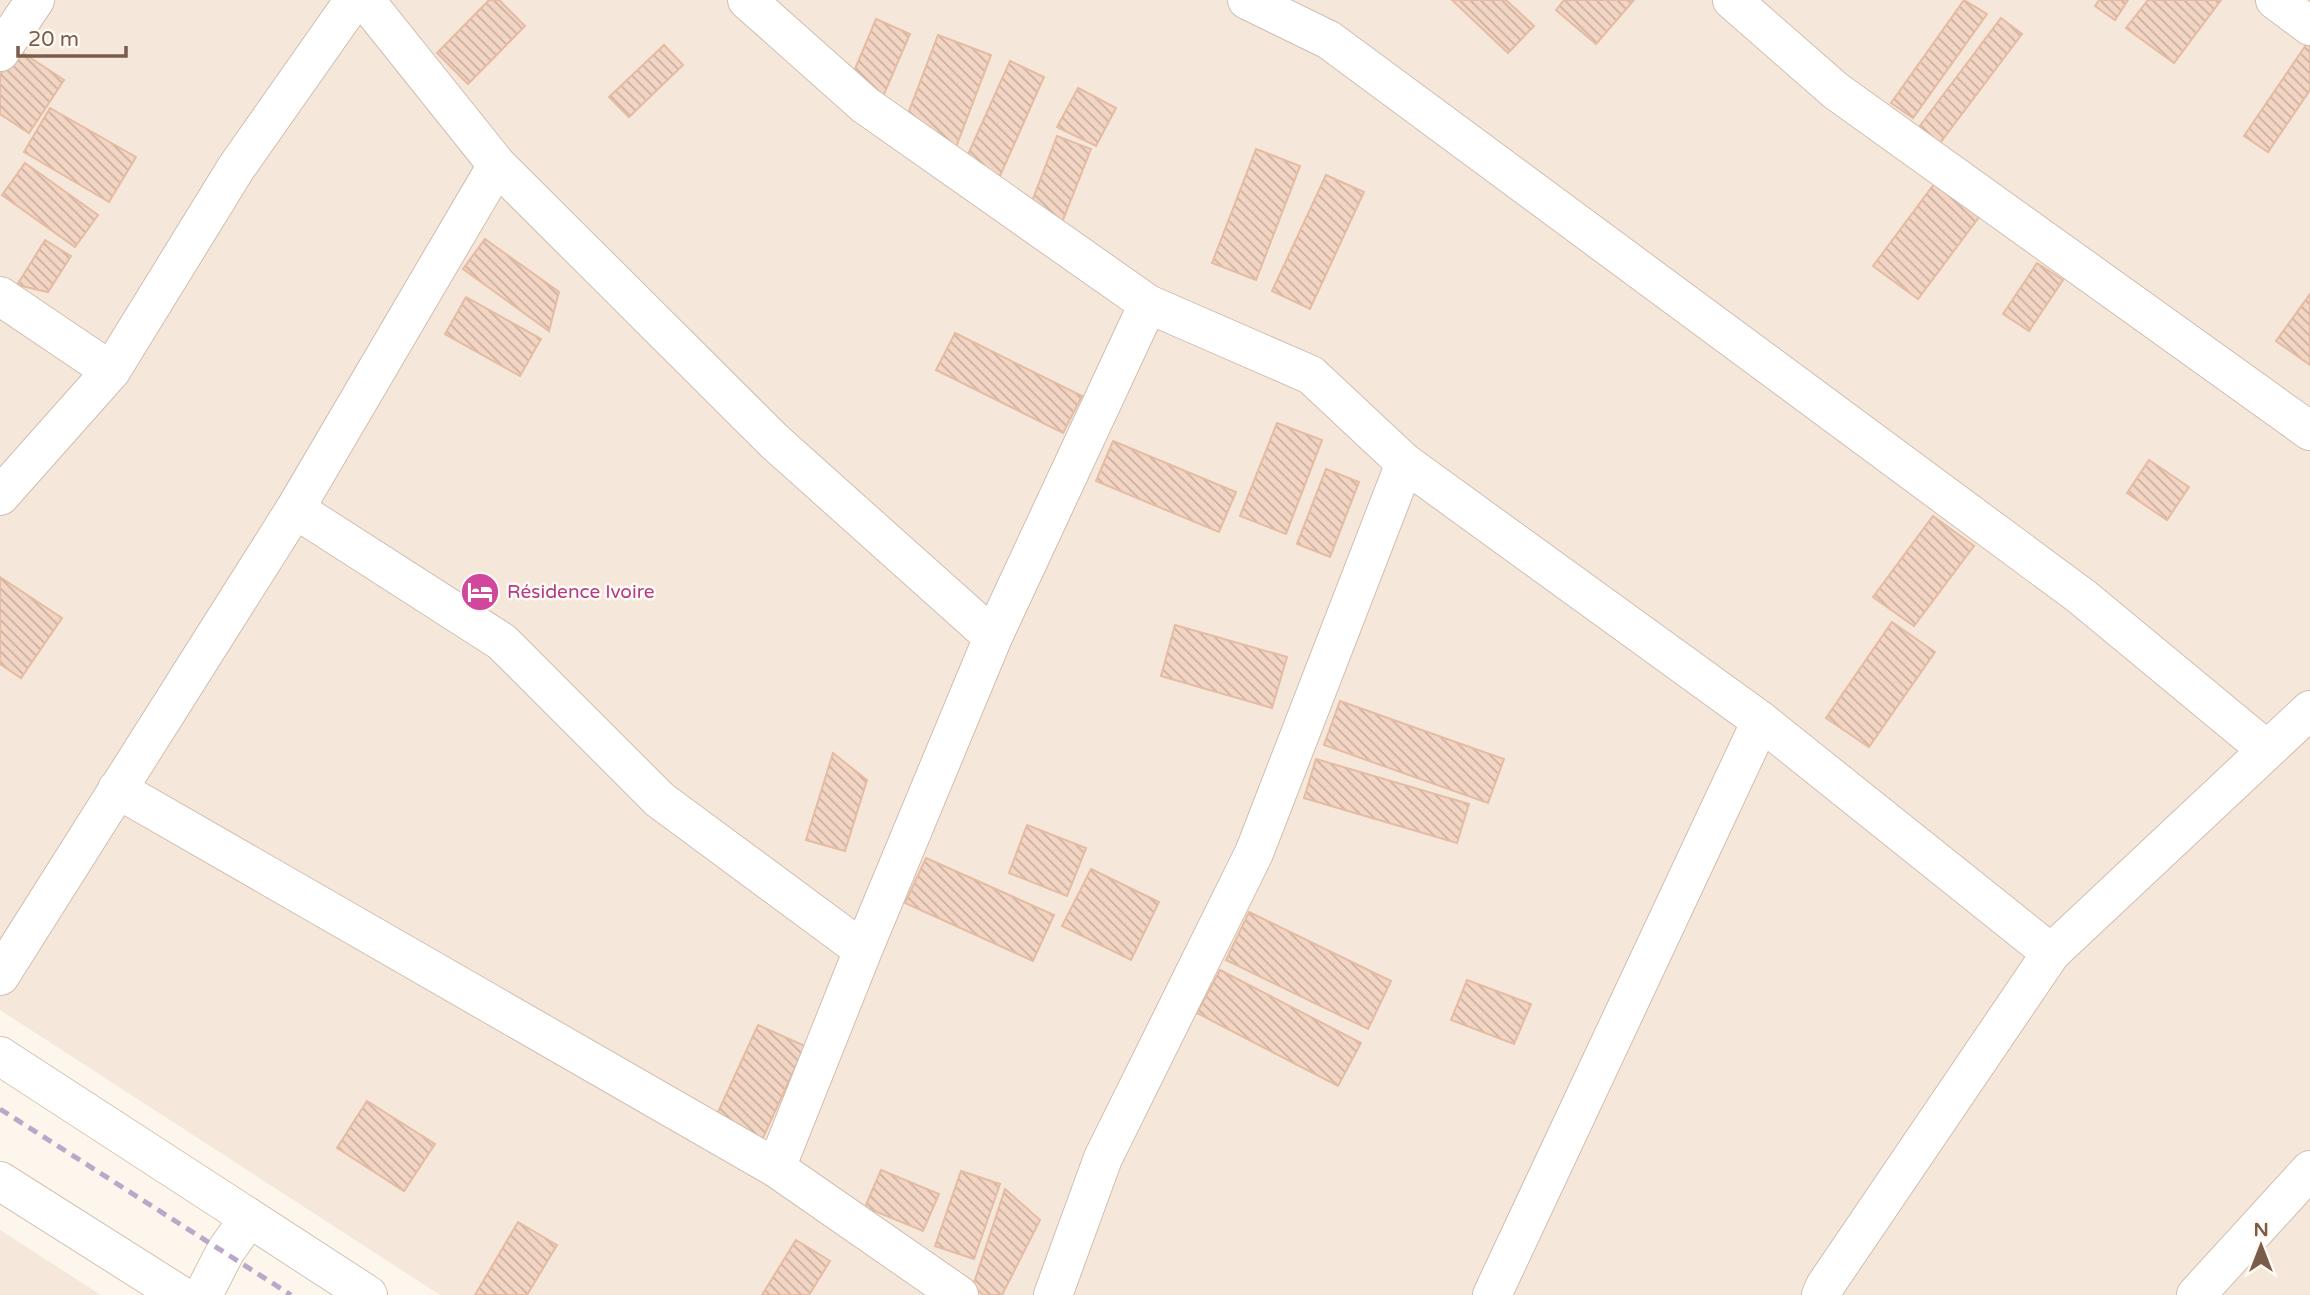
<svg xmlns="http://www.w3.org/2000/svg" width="2310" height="1295" font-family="'Varela Round',sans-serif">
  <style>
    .residential { fill: #f5e8da }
    .building { fill: url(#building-back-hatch); stroke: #e6bba3; stroke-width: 2 }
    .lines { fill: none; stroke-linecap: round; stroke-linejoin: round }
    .street-casing { stroke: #d1beb0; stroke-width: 40 }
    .secondary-casing { stroke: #d6c0b0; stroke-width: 40 }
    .street { stroke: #fff; stroke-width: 38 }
    .secondary { stroke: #fff; stroke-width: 38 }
    .rail { stroke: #b9a8c9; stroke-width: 5; stroke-dasharray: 10 7; stroke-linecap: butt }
    .labels { text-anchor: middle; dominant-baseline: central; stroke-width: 5; stroke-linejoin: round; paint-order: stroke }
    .hotel-label { font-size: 19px; fill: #b23c85; stroke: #fffaf3; text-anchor: start }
  </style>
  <defs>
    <pattern id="building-back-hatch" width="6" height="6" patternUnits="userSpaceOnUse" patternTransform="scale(1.75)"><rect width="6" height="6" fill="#f3d5c3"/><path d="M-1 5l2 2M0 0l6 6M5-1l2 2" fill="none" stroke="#cab0a1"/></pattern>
  </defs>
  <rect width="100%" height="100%" fill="#fdf6ec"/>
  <path class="residential" d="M 0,0 L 2310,0 L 2310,1295 L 440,1295 L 0,1010 Z
    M 0,1230 L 101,1295 L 0,1295 Z"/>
  <path class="building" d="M 489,0 L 499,0 L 525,26 L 468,84 L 437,53 Z
    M 1452,0 L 1506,0 L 1534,26 L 1508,53 Z
    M 1564,0 L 1634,0 L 1596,44 L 1556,10 Z
    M 1964,0 L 1987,14 L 1913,118 L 1891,103 Z
    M 2099,0 L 2128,0 L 2115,20 L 2095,6 Z
    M 2148,0 L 2221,0 L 2174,63 L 2126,28 Z
    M 2001,18 L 2022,34 L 1940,143 L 1919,127 Z
    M 876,19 L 910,34 L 881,101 L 847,88 Z
    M 938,35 L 991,55 L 953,155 L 906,119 Z
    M 2310,39 L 2310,90 L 2268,152 L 2244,136 Z
    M 664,45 L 683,65 L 629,117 L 609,97 Z
    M 17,49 L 64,80 L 29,133 L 0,114 L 0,75 Z
    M 1010,61 L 1044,77 L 1000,176 L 965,161 Z
    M 1078,88 L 1116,108 L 1096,146 L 1057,127 Z
    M 50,108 L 136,157 L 109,202 L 24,152 Z
    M 1057,136 L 1091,149 L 1059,230 L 1026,217 Z
    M 1256,149 L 1300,166 L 1256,280 L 1212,263 Z
    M 1952,160 L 1997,193 L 1918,299 L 1873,266 Z
    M 25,163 L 98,215 L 75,247 L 2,195 Z
    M 1326,175 L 1364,192 L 1310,309 L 1272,291 Z
    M 485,239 L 559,292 L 549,331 L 463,269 Z
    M 45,240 L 71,256 L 48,292 L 17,285 Z
    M 2037,263 L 2063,280 L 2029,331 L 2003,314 Z
    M 2310,294 L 2310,365 L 2276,341 Z
    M 466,297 L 541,339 L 520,376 L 445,334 Z
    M 955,333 L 1082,396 L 1063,433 L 936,370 Z
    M 1277,423 L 1322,440 L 1286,534 L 1240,516 Z
    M 1113,441 L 1236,492 L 1219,532 L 1096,481 Z
    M 2149,460 L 2189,487 L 2167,520 L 2127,493 Z
    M 1326,469 L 1359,482 L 1330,557 L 1297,544 Z
    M 1933,516 L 1974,546 L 1914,626 L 1873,597 Z
    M 0,577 L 62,618 L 21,678 L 0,664 Z
    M 1892,622 L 1935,652 L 1869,747 L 1826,718 Z
    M 1175,625 L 1287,657 L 1272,708 L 1161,676 Z
    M 1340,701 L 1504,759 L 1488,803 L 1324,745 Z
    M 833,753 L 867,780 L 845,851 L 806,840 Z
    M 1316,759 L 1469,804 L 1457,843 L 1304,798 Z
    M 1027,825 L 1086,848 L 1067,896 L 1009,873 Z
    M 926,858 L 1054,915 L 1033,961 L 905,903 Z
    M 1091,869 L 1159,902 L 1131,960 L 1062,926 Z
    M 1249,912 L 1391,981 L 1368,1029 L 1226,960 Z
    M 1220,970 L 1361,1043 L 1338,1086 L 1197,1013 Z
    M 1467,980 L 1531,1004 L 1514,1044 L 1451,1020 Z
    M 758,1025 L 805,1046 L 761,1142 L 714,1121 Z
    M 367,1101 L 435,1144 L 404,1191 L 337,1148 Z
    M 881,1170 L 939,1194 L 923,1231 L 865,1207 Z
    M 961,1171 L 1000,1184 L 974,1259 L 935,1246 Z
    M 1005,1189 L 1040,1220 L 1002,1295 L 983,1295 L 973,1286 Z
    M 518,1222 L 557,1245 L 527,1295 L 475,1295 Z
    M 796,1240 L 830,1261 L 809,1295 L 762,1295 Z"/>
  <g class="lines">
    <g class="street-casing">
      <path id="street" d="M 365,0 L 497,165 L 775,442 L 993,637
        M 747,0 L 865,105 L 1148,304 L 1311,375 L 1405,463 L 1761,721 L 2051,953
        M 1247,0 L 1329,40 L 2081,596 L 2267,750
        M 1732,0 L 1836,91 L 2310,431
        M 2275,0 L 2310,26
        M 0,52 L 35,0
        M 0,296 L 111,371
        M 0,496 L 111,371 L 236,168 L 354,0
        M 295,509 L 502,642 L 660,800 L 863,950
        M 117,789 L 776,1168 L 959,1295
        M 0,976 L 295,509 L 497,165
        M 776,1168 L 863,950 L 993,637 L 1148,304
        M 1053,1295 L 1103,1158 L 1254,853 L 1405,463
        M 1492,1295 L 1761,721
        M 1821,1295 L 1825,1286 L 2051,953 L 2310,710
        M 2196,1295 L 2310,1170"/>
    </g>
    <g class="secondary-casing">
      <path id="secondary" d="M 0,1056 L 368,1295
        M 0,1181 L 180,1295
        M 203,1295 L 225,1252 L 249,1218"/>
    </g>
    <use href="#street" class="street"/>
    <use href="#secondary" class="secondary"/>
    <path class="rail" d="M 0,1109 L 291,1295"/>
  </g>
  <defs>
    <g id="hotel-disc" transform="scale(2.0125)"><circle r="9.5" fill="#d1479c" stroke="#fffaf3"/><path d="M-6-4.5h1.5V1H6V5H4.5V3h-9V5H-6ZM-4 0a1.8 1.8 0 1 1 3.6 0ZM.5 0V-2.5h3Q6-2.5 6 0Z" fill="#fff"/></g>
  </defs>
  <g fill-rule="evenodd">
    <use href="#hotel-disc" x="480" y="592"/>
  </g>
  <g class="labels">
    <g class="hotel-label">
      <text x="507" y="592">Résidence Ivoire</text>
    </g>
  </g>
  <g transform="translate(2261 1246)" stroke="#fffaf3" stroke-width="5" paint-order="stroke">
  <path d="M0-5L12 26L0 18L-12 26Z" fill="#7a5c4d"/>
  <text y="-10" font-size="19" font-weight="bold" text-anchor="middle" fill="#7a5c4d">N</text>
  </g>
  <path d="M18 46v10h108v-10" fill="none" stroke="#7a5c4d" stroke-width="3.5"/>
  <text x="28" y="46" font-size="21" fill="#7a5c4d" stroke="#fffaf3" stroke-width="5" paint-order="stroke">20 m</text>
</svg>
